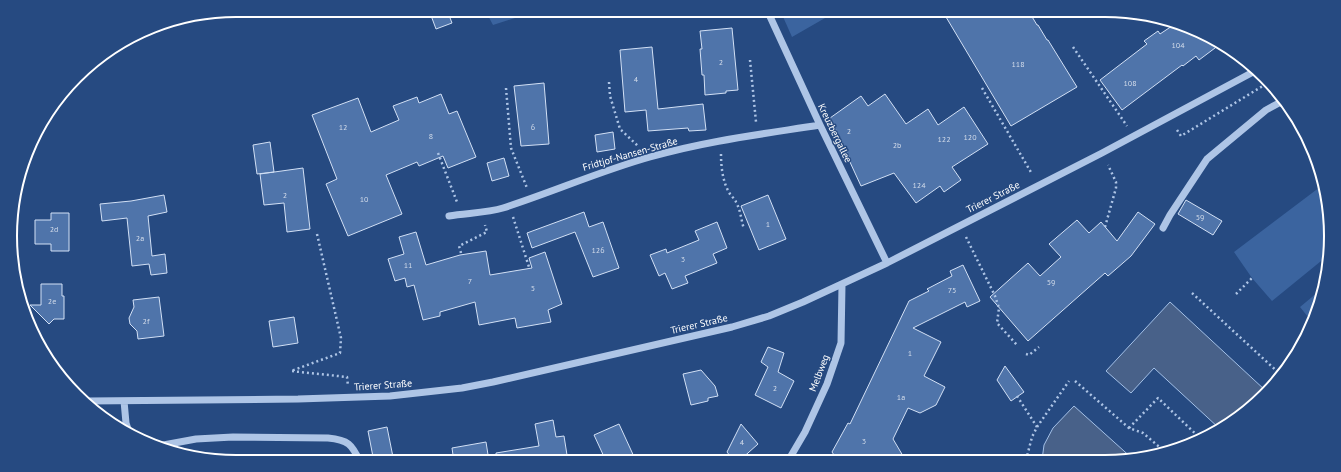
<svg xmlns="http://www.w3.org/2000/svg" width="1341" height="472" font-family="'PT Sans',sans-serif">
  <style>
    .green { fill: #3b649f }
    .water { fill: #486189; stroke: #a3c0e7 }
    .building { fill: #4f74aa; stroke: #d2e0f5 }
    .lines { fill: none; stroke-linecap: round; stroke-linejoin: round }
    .path { stroke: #aec5e6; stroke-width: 2.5; stroke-dasharray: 2 3; stroke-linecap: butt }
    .minor { stroke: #aec5e6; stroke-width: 7 }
    .labels { text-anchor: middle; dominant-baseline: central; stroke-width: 3; stroke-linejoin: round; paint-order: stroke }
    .number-label { font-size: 8px; fill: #d3dcea }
    .street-label { font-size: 10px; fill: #fff; stroke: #264a81 }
    .rim { fill: none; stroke: #fff; stroke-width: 2 }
  </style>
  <rect width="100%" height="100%" fill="#264a81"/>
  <path class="green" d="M 485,10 L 540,10 L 493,25 Z
    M 780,10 L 839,10 L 792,37 Z
    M 1320,187 C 1334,204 1327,236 1326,257 L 1272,301 L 1252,278 L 1234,252 Z
    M 1324,287 L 1323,294 L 1312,322 L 1300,307 Z"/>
  <path class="water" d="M 1170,302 L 1266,391 L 1254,406 L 1220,429 L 1154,368 L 1131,393 L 1106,371 Z
    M 1074,406 L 1134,460 L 1042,460 L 1044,445 L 1053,428 Z"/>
  <path class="building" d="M 429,10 L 447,10 L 452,23 L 436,29 Z
    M 958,10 L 1028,10 L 1037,25 L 1038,25 L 1047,40 L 1048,40 L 1077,87 L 1011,126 L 946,17 Z
    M 1175,24 L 1219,45 L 1199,60 L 1196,56 L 1183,66 L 1182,65 L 1122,110 L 1100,80 L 1147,44 L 1144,41 L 1158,31 L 1160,34 Z
    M 732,28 L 738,90 L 726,91 L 726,93 L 705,95 L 704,75 L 702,75 L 700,49 L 702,49 L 700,31 Z
    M 652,47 L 658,109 L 703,104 L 706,130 L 689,131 L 688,128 L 648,131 L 646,110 L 625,112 L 620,50 Z
    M 544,83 L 549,144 L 521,146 L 514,86 Z
    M 441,94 L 449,114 L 457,111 L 476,157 L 448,168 L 443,156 L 419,166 L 417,162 L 386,175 L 402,214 L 348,236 L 326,184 L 337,179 L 312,115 L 358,98 L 371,132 L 399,120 L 393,106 L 417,97 L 419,103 Z
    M 885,94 L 906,124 L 928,109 L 938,125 L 964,107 L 988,144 L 952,167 L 961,180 L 944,192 L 940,186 L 916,203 L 894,173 L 861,186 L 849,160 L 850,159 L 830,118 L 861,96 L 868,106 Z
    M 613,132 L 615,149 L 597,152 L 595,135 Z
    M 270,142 L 274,172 L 257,174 L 253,145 Z
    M 504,158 L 509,176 L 492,181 L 487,163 Z
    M 303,168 L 310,229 L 287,232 L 284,203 L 264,205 L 260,174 Z
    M 164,195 L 167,212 L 148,216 L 152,256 L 165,254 L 167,273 L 151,275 L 149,264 L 132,266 L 127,218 L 102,221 L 100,204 L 131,201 Z
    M 768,195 L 786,239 L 759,250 L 741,206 Z
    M 1186,200 L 1222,221 L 1213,235 L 1178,214 Z
    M 584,212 L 589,227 L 603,222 L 619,268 L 593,277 L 575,232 L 532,248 L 527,233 Z
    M 1138,212 L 1155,224 L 1131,256 L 1108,276 L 1105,273 L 1028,341 L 990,297 L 1028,263 L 1040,276 L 1061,257 L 1049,244 L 1077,220 L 1089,233 L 1101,222 L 1117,241 Z
    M 51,213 L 69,213 L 69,251 L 51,251 L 51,244 L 35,244 L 35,220 L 51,220 Z
    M 717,222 L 727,248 L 713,254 L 717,263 L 685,276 L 688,283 L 672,289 L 665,273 L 659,276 L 650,255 L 666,249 L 667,253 L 699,240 L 695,231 Z
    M 416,232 L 426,265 L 460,255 L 486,251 L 490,275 L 532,268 L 529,258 L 545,252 L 562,304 L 548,310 L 551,322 L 517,328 L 515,318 L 479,325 L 475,302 L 440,312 L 440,316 L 423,320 L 414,285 L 407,287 L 405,278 L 395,281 L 388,259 L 404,254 L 399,237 Z
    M 963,265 L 980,301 L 967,307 L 965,302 L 913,328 L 941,342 L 924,376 L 945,387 L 936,405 L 920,413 L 908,408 L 893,439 L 906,461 L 838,461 L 832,452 L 848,423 L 850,424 L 909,301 L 929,291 L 927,289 L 952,276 L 950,271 Z
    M 41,284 L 62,284 L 62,296 L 64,296 L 64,319 L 54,319 L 49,324 L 30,305 L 41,305 Z
    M 159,297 L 164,336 L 138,339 L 137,331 L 130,324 L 129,318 L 134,307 L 133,300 Z
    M 294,317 L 298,343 L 273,347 L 269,321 Z
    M 768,347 L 784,353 L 778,372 L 794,381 L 781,408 L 755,395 L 768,367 L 761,362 Z
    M 1005,366 L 1024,392 L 1011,401 L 997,380 Z
    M 701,370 L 715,386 L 718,396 L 708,398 L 708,401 L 691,405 L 683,374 Z
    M 553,420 L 556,437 L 564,436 L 567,455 L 560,456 L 560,461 L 496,461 L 496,453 L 539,446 L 535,424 Z
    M 619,424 L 636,461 L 606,461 L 594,435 Z
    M 741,424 L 758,444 L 739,461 L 734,461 L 727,452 Z
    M 387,427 L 394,462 L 374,462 L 368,431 Z
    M 486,442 L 489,461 L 454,462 L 452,448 Z"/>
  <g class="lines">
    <path class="path" d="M 1073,47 L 1127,126
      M 750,60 L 756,122
      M 609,82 L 610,96 L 620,129 L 639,147
      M 506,88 L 511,148 L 527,188
      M 982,88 L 1032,174
      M 1177,130 L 1181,136 L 1266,84
      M 438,153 L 457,202
      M 721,154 C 721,168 723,183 730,194 C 732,197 735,199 736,202 C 741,211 741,220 744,229
      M 513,217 L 529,267
      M 1105,227 L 1116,188 L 1116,182 L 1108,165
      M 317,234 L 341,338 L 340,353 L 291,371 L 347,377 L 348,386
      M 966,237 L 995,296 L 999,308 L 997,323 L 1017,345
      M 461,253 L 459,246 L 487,232 L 485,225
      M 1192,293 L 1280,374
      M 1236,294 L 1252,278
      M 1026,354 L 1029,355 L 1039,347
      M 1075,381 L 1129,428 L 1143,433 L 1164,451
      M 1017,396 L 1037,427
      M 1129,428 L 1158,398 L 1202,440
      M 1026,460 L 1032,437 L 1037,427 L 1069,381"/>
    <path class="minor" d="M 767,10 L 820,125 L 887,263
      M 449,216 C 466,213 487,213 503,208 C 553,192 600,171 650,157 C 705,141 763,134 820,125
      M 1163,228 L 1170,215 L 1207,159 L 1266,110 L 1279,103 L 1283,103
      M 88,401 L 298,399 L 390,396 L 462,388 L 493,382 L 732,327 L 769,316 L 803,302 L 887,263 L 1102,153 L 1255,71
      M 124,401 L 126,423 L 129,432
      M 158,446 L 196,439 L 233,437 L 328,438 C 348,440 352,444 360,462
      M 788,461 L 805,432 L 827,384 L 841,343 L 842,285"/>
  </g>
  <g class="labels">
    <g class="number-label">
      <text x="1178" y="45">104</text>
      <text x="721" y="62">2</text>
      <text x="1018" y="64">118</text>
      <text x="636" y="79">4</text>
      <text x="1130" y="83">108</text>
      <text x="343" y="127">12</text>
      <text x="533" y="127">6</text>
      <text x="849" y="131">2</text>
      <text x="431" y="136">8</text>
      <text x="970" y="137">120</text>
      <text x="944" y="139">122</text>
      <text x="897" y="145">2b</text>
      <text x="919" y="185">124</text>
      <text x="285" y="195">2</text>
      <text x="364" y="199">10</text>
      <text x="1200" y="217">59</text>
      <text x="768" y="224">1</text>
      <text x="54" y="229">2d</text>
      <text x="140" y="238">2a</text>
      <text x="598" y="250">126</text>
      <text x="683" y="259">3</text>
      <text x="408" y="265">11</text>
      <text x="470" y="281">7</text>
      <text x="1051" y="282">59</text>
      <text x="533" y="288">5</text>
      <text x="952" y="290">75</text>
      <text x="52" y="301">2e</text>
      <text x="146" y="321">2f</text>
      <text x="910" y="353">1</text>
      <text x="775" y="388">2</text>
      <text x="901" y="397">1a</text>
      <text x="864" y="441">3</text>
      <text x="742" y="442">4</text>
    </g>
    <g class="street-label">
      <text transform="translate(835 133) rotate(64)">Kreuzbergallee</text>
      <text transform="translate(630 154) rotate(-16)">Fridtjof-Nansen-Straße</text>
      <text transform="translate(993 197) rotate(-27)">Trierer Straße</text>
      <text transform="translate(699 324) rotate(-13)">Trierer Straße</text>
      <text transform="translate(819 373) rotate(-69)">Melbweg</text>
      <text transform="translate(383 385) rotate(-4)">Trierer Straße</text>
    </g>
  </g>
  <path d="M0 0H1341V472H0ZM236 17H1105A219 219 0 0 1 1324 236V236A219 219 0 0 1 1105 455H236A219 219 0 0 1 17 236V236A219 219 0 0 1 236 17Z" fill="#264a81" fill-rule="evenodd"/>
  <path class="rim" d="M236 17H1105A219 219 0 0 1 1324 236V236A219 219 0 0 1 1105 455H236A219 219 0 0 1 17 236V236A219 219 0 0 1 236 17Z"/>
</svg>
